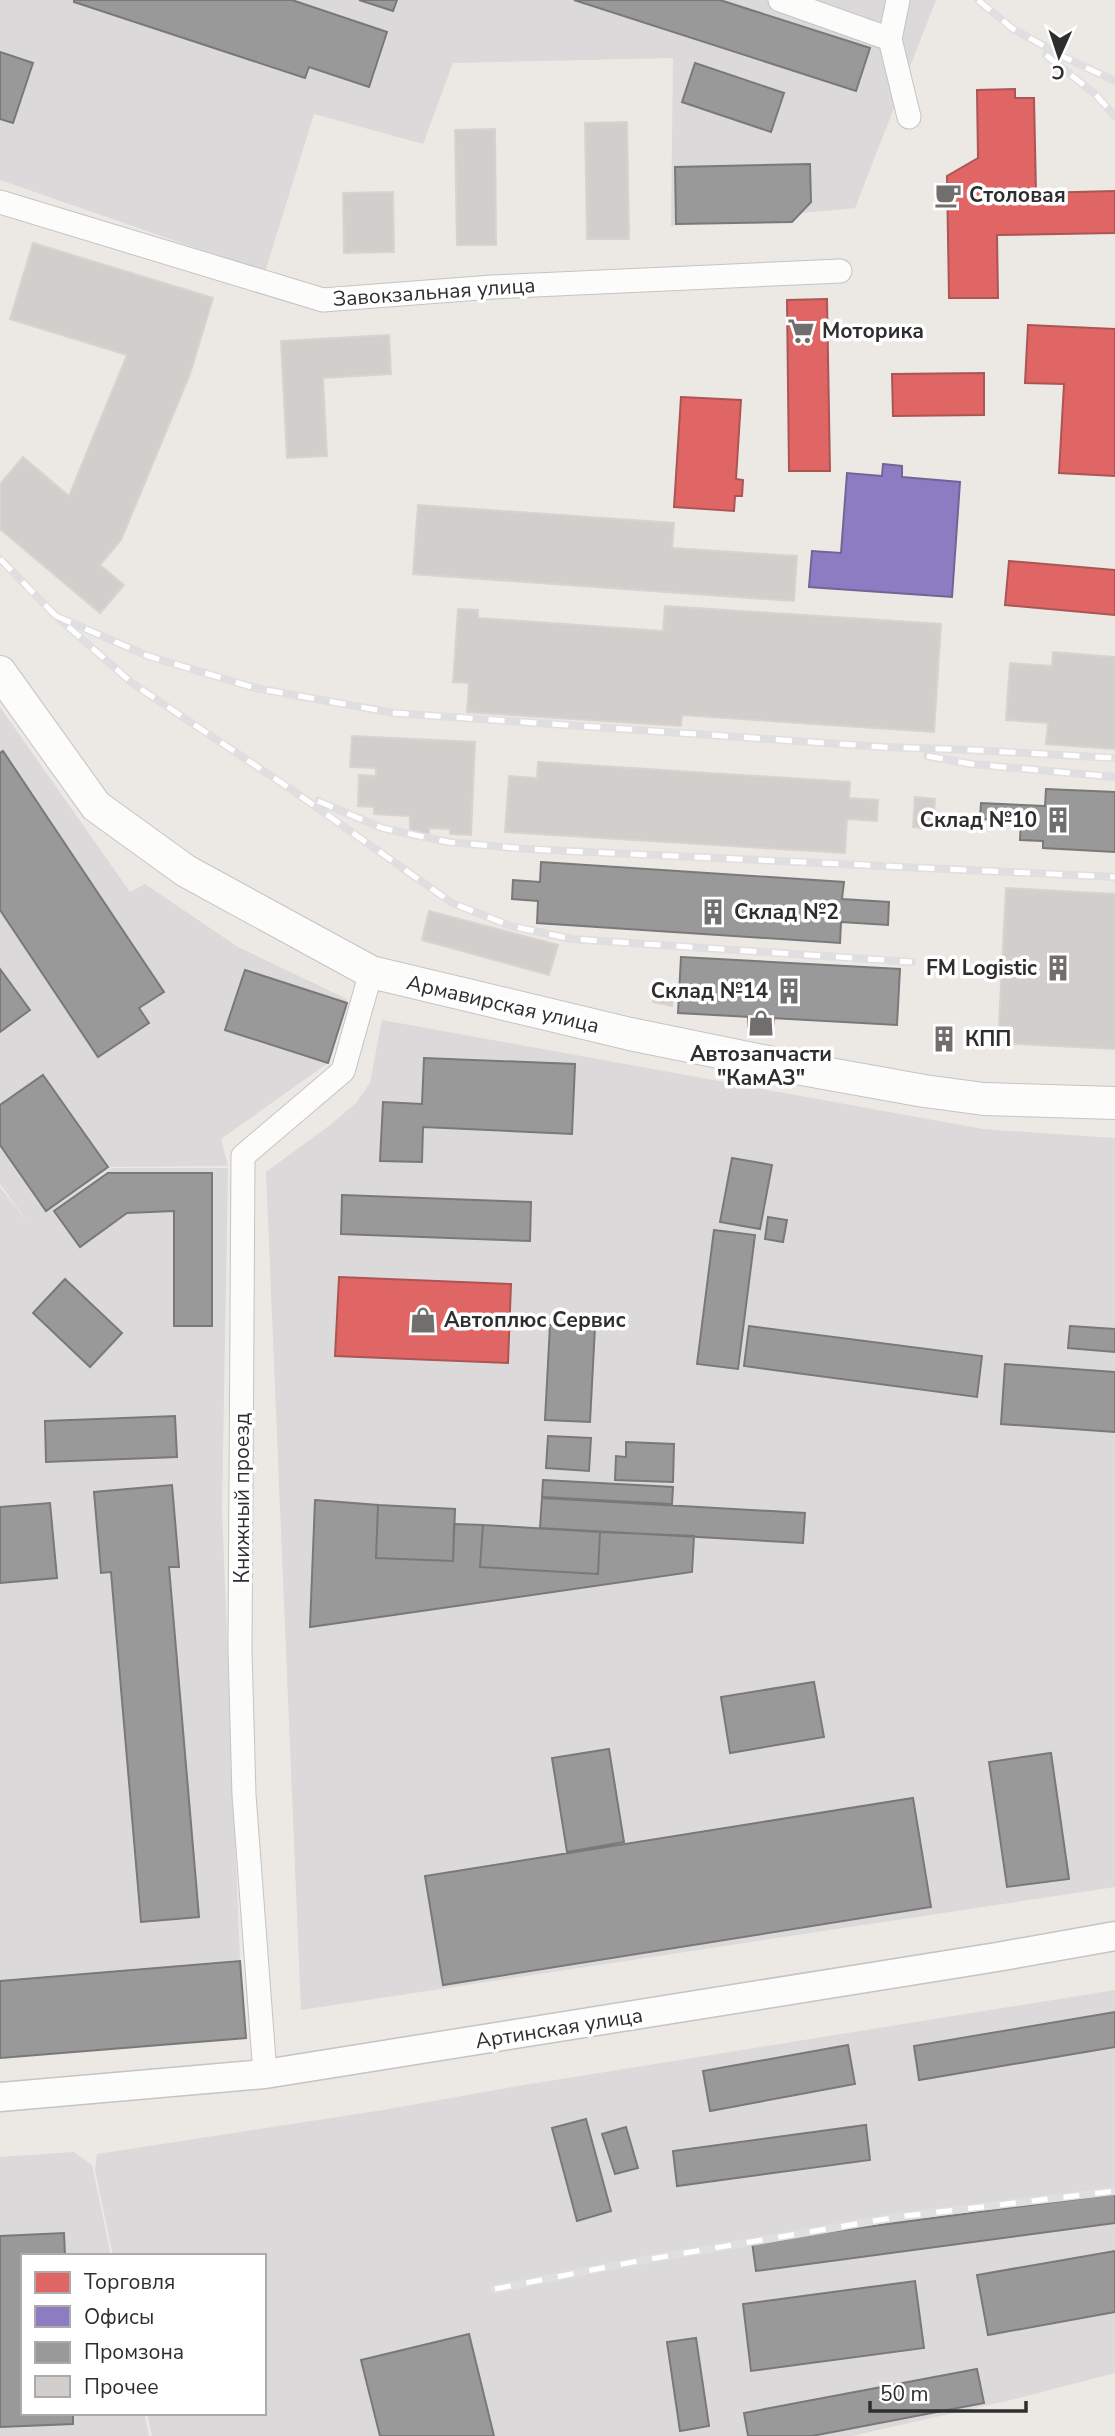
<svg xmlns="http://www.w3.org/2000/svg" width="1115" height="2436" font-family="'Nunito Sans',sans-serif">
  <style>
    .industrial { fill: #dcd9db }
    .shops { fill: #e06666; stroke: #ab5555; stroke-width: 2 }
    .offices { fill: #8e7cc3; stroke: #716596; stroke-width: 2 }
    .industry { fill: #999; stroke: #797979; stroke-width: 2 }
    .building { fill: #d1cecb; stroke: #d7d4d0; stroke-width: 2 }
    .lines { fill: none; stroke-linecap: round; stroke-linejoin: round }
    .minor-casing { stroke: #c5c4c5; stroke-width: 25 }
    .tertiary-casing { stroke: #c5c4c5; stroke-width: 31 }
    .secondary-casing { stroke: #c5c4c5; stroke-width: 34 }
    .minor { stroke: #fcfcfb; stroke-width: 23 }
    .tertiary { stroke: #fcfcfb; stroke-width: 28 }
    .secondary { stroke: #fcfcfb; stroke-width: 32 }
    .rail-casing { stroke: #dfdfe1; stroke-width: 8 }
    .rail { stroke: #fff; stroke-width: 5; stroke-dasharray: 16; stroke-linecap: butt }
    .labels { text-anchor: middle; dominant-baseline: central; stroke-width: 7; stroke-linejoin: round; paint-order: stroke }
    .poi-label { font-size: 21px; font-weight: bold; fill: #2e2e2e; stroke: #fff; text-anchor: start }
    .street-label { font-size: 21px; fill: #2e2e2e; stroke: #fff }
  </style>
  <rect width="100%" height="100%" fill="#ece8e4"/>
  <path class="industrial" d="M 0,0 L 936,0 L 855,208 L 671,226 L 673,58 L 453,63 L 423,144 L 314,114 L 265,272 L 0,180 Z
    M 0,707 L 130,892 L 145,884 L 238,947 L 347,999 L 328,1063 L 221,1139 L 228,1166 L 111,1167 L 48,1211 L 112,1168 L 228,1168 L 222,1510 L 240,1961 L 246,2038 L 0,2058 L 0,1187 L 30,1225 L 0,1184 Z
    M 382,1020 L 983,1129 L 1115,1138 L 1115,1887 L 301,2010 L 266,1172 L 330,1125 L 356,1103 L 370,1083 Z
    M 1115,1990 L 1115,2373 L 1011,2400 L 852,2436 L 152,2436 L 147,2413 L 264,2413 L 264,2256 L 113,2256 L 95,2170 L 97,2154 L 383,2110 L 524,2085 Z
    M 74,2152 L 92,2165 L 111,2256 L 23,2256 L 23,2413 L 144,2413 L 149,2436 L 0,2436 L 0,2157 Z"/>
  <path class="shops" d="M 1015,89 L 1015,98 L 1034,98 L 1036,193 L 1115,191 L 1115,233 L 997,235 L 998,298 L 949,298 L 947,176 L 978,158 L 977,90 Z
    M 827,299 L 830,471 L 789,471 L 787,300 Z
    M 1028,325 L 1115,329 L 1115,476 L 1059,473 L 1064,384 L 1025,383 Z
    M 984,373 L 984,415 L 893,416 L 892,374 Z
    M 681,397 L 741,400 L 736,479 L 743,480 L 742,496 L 735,496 L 734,511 L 674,507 Z
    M 1009,561 L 1115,570 L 1115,615 L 1005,605 Z
    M 748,1017 L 774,1018 L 773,1029 L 748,1027 Z
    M 339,1277 L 511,1284 L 508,1363 L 335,1356 Z"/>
  <path class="offices" d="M 883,464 L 902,466 L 902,477 L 960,482 L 952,597 L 809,587 L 812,551 L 841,553 L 847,473 L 882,476 Z"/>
  <path class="industry" d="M 74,0 L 292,0 L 387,32 L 369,87 L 309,67 L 305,78 L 74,2 Z
    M 359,0 L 397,0 L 393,11 Z
    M 574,0 L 720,0 L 870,48 L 856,91 Z
    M 0,52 L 33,63 L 13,123 L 0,119 Z
    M 695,63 L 784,93 L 771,132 L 682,102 Z
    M 810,164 L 811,202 L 792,222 L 676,224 L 675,167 Z
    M 3,751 L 164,992 L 139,1008 L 149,1023 L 98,1057 L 0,910 L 0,753 Z
    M 1046,789 L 1115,792 L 1115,852 L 1043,848 L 1043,841 L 1020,840 L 1021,821 L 980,819 L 981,803 L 1045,806 Z
    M 541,862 L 844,882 L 842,899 L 889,902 L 888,925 L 841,922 L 840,943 L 537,923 L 538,901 L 512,899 L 513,880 L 540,882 Z
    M 681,957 L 900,969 L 897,1025 L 678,1013 Z
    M 0,969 L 30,1010 L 0,1032 Z
    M 245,970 L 347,1003 L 328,1063 L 225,1030 Z
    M 424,1058 L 575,1064 L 572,1134 L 423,1127 L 422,1162 L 380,1161 L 383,1102 L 422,1104 Z
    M 43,1075 L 108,1167 L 46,1211 L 0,1145 L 0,1105 Z
    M 732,1158 L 772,1165 L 760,1229 L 720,1222 Z
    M 108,1173 L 212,1173 L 212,1326 L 174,1326 L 174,1211 L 127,1213 L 80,1247 L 54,1211 Z
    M 342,1195 L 531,1202 L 530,1241 L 341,1234 Z
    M 768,1217 L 787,1220 L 783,1242 L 765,1239 Z
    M 714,1230 L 755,1235 L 738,1369 L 697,1364 Z
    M 65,1279 L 122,1333 L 90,1367 L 33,1313 Z
    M 550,1325 L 595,1327 L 590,1422 L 545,1420 Z
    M 749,1326 L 982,1356 L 977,1397 L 744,1366 Z
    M 1070,1326 L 1115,1329 L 1115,1352 L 1068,1348 Z
    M 1005,1364 L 1115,1372 L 1115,1432 L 1001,1424 Z
    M 175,1416 L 177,1457 L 46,1462 L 45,1421 Z
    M 548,1436 L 591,1438 L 589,1471 L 546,1468 Z
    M 626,1442 L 674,1444 L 673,1482 L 615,1480 L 616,1456 L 626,1457 Z
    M 543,1480 L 673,1487 L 672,1504 L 542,1497 Z
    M 172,1485 L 179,1567 L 169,1567 L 199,1917 L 141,1922 L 111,1572 L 101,1573 L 94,1492 Z
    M 542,1498 L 805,1513 L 803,1543 L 540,1528 Z
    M 315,1500 L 378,1505 L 376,1558 L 453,1561 L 454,1524 L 483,1525 L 480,1567 L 598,1574 L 600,1532 L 694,1536 L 692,1572 L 310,1627 Z
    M 50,1503 L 57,1578 L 0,1583 L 0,1507 Z
    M 378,1505 L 455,1509 L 453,1561 L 376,1558 Z
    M 483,1525 L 600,1532 L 598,1574 L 480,1567 Z
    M 814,1682 L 824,1737 L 730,1753 L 721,1697 Z
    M 609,1749 L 624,1842 L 567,1852 L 552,1758 Z
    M 1051,1753 L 1069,1879 L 1007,1887 L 989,1762 Z
    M 913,1798 L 931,1907 L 443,1985 L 425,1876 Z
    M 240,1961 L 246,2038 L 0,2058 L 0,1981 Z
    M 1115,2012 L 1115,2047 L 919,2080 L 914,2046 Z
    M 848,2045 L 855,2084 L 710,2111 L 703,2071 Z
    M 586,2119 L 611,2211 L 577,2221 L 552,2128 Z
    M 866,2125 L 870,2160 L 677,2186 L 673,2151 Z
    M 626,2127 L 638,2168 L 615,2174 L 602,2134 Z
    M 1115,2194 L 1115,2223 L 756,2271 L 752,2242 Z
    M 64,2233 L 65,2256 L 23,2256 L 23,2413 L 73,2413 L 73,2424 L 0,2427 L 0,2236 Z
    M 1115,2251 L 1115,2312 L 988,2335 L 977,2275 Z
    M 915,2281 L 924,2348 L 751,2371 L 743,2304 Z
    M 469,2334 L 494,2436 L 380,2436 L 361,2360 Z
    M 696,2338 L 709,2426 L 680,2431 L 667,2342 Z
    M 977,2369 L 984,2403 L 812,2436 L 748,2436 L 744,2413 Z"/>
  <path class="building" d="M 627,122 L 629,239 L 587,239 L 585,123 Z
    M 495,129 L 496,245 L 457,245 L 455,130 Z
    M 393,192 L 394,252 L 344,253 L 343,193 Z
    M 33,243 L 213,298 L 190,374 L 121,540 L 100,565 L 124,585 L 100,613 L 0,529 L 0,484 L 23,457 L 69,496 L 127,355 L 10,319 Z
    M 389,335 L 391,374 L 323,378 L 327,456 L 287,458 L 281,341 Z
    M 418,505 L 674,523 L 672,548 L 797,556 L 794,601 L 413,574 Z
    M 665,606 L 941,624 L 934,732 L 682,715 L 681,726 L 467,712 L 469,683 L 453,682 L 458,609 L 478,610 L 478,618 L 663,631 Z
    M 1053,652 L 1115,657 L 1115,749 L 1046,744 L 1048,723 L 1006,720 L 1010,663 L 1052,666 Z
    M 352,736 L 475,742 L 471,835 L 450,834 L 450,829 L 429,828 L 429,834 L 410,833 L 410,816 L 374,814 L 374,807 L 358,806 L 359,775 L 376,776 L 376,768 L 350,767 Z
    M 538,762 L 850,782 L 849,798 L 878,800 L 877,821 L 847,819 L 845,853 L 505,832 L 509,776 L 537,778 Z
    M 915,797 L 935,799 L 933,829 L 913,827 Z
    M 1006,888 L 1115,894 L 1115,1049 L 998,1043 Z
    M 429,911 L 558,945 L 549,975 L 422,940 Z
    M 655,993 L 673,997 L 672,1006 L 653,1002 Z"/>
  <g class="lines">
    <g class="minor-casing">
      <path id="minor" d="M 780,0 L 890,39
        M 898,0 L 890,39 L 909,117
        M 0,202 L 323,300 L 492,287 L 840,271
        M 265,2074 L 244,1795 L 240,1650 L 243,1156 L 343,1071 L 371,972"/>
    </g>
    <g class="tertiary-casing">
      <path id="tertiary" d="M 0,2097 L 265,2074 L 997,1957 L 1115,1936"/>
    </g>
    <g class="secondary-casing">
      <path id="secondary" d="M 0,672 L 96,806 L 186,871 L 371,972 L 630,1034 L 802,1069 L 924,1091 L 984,1099 L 1115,1103"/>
    </g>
    <use href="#minor" class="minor"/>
    <use href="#tertiary" class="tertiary"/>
    <use href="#secondary" class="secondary"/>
    <g class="rail-casing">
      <path id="rail" d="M 978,0 L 1013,29 L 1066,58 L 1115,81
        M 1046,55 L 1095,94 L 1115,116
        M 0,559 L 56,616 L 132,683 L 292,790 L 452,903 L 511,926 L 572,939 L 912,962
        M 56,616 L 148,656 L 255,688 L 394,713 L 883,747 L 973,750 L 1115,758
        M 927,756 L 971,764 L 1115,777
        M 318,801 L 382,828 L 448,842 L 527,849 L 1115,877
        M 495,2289 L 638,2261 L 897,2217 L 1115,2191"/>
    </g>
    <use href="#rail" class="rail"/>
  </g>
  <defs>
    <g id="cafe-bare" transform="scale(2.1)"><path d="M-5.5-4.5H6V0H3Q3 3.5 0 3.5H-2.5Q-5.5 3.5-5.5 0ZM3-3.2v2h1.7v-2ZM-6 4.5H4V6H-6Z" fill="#706f6e" stroke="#fff" stroke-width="2.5" paint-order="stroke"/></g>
    <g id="supermarket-bare" transform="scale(2.1)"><path d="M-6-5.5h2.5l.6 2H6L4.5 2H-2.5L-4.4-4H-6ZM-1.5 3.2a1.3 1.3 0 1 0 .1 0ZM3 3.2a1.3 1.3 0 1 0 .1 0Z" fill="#706f6e" stroke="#fff" stroke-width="2.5" paint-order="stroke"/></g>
    <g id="building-bare" transform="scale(2.1)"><path d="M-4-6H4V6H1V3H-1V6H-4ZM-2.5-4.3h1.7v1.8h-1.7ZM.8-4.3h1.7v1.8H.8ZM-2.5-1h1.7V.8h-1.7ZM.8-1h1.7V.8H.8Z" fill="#706f6e" stroke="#fff" stroke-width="2.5" paint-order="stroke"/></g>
    <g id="shop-bare" transform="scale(2.1)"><path d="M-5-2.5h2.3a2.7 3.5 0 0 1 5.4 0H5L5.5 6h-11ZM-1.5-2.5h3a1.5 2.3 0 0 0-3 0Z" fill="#706f6e" stroke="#fff" stroke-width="2.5" paint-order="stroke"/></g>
  </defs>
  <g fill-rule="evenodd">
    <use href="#cafe-bare" x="948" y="195"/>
    <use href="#supermarket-bare" x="801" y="331"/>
    <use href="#building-bare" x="1058" y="820"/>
    <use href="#building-bare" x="713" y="912"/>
    <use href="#building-bare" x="1058" y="968"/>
    <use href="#building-bare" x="789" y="991"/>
    <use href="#shop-bare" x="761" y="1023"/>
    <use href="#building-bare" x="944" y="1039"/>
    <use href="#shop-bare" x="423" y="1320"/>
  </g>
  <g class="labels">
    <g class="poi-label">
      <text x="969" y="195">Столовая</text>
      <text x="822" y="331">Моторика</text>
      <text x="1037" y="820" text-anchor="end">Склад №10</text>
      <text x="734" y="912">Склад №2</text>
      <text x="1037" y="968" text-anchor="end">FM Logistic</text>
      <text x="768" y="991" text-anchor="end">Склад №14</text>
      <text x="965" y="1039">КПП</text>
      <text x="761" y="1054" text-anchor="middle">Автозапчасти<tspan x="761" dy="24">"КамАЗ"</tspan></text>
      <text x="444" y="1320">Автоплюс Сервис</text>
    </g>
    <g class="street-label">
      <text transform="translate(434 292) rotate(-4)">Завокзальная улица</text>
      <text transform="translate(503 1004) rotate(13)">Армавирская улица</text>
      <text transform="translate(242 1498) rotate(-90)">Книжный проезд</text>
      <text transform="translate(559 2028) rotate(-9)">Артинская улица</text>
    </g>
  </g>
  <rect x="21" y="2254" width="245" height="161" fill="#ffffff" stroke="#ababab" stroke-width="2"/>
  <rect x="35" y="2272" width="35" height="21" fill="#e06666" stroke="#ababab" stroke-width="2"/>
  <text x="84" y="2289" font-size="21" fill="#2e2e2e">Торговля</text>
  <rect x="35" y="2306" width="35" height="21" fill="#8e7cc3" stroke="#ababab" stroke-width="2"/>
  <text x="84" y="2324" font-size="21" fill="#2e2e2e">Офисы</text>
  <rect x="35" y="2342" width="35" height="21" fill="#999999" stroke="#ababab" stroke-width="2"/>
  <text x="84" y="2359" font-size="21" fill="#2e2e2e">Промзона</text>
  <rect x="35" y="2376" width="35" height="21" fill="#d1cecb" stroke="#ababab" stroke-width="2"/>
  <text x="84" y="2394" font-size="21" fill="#2e2e2e">Прочее</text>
  <g transform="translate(1059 56) rotate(183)" stroke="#ffffff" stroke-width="5" paint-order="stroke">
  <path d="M0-5L12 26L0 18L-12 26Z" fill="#2e2e2e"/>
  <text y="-10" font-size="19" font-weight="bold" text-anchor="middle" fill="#2e2e2e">С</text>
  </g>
  <path d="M870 2401v10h156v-10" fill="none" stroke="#2e2e2e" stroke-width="3.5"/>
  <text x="880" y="2401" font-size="21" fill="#2e2e2e" stroke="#ffffff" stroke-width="5" paint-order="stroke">50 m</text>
</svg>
